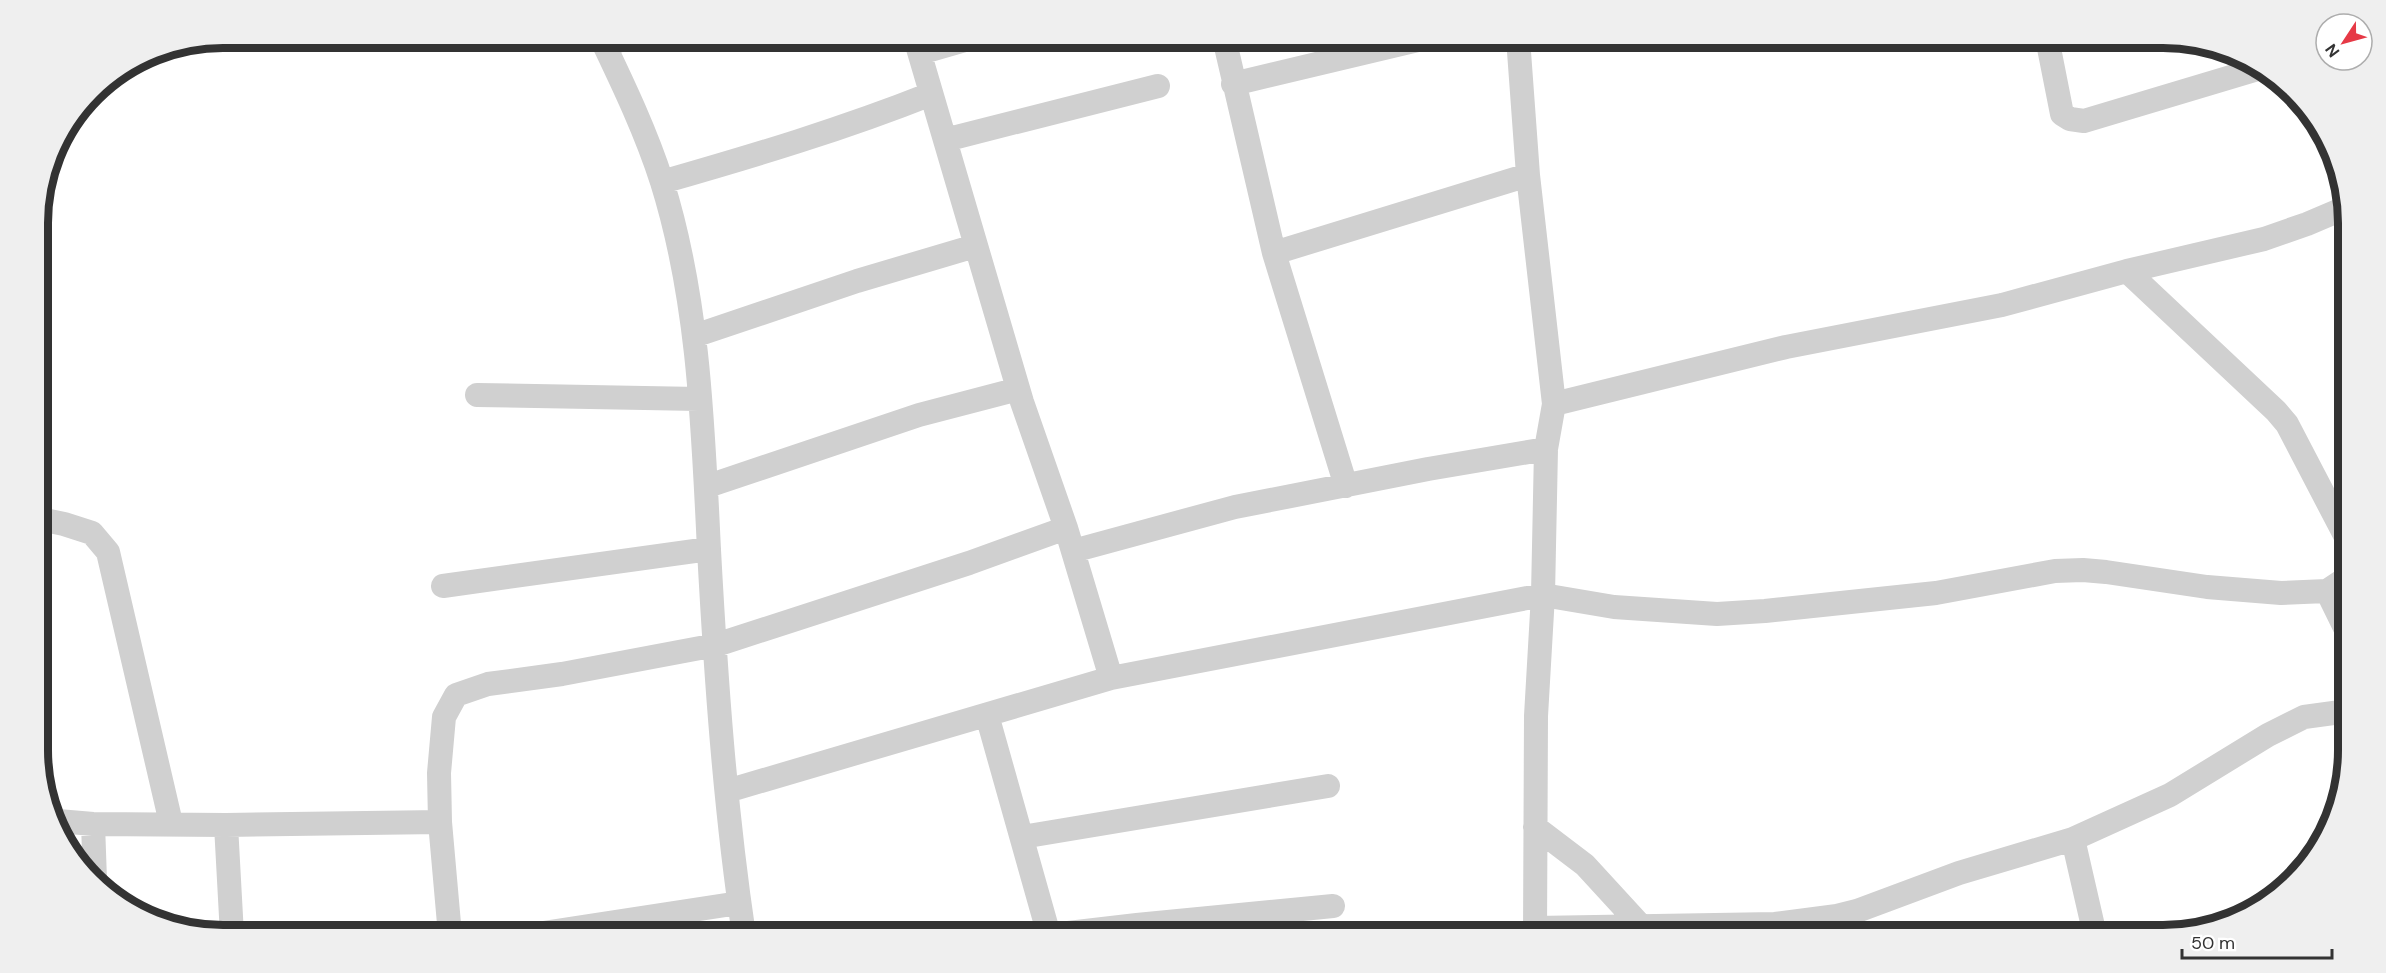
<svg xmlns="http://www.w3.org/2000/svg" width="2386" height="973" font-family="'DM Sans',sans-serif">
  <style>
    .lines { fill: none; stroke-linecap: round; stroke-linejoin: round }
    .minor { stroke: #d0d0d0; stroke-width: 24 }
    .rim { fill: none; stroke: #333; stroke-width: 8 }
  </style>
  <rect width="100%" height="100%" fill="#fff"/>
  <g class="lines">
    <path class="minor" d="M 601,38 C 623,84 646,132 662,182 C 699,300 703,427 709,550 C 716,679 725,808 744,935
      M 915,38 L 1022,402 L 1066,528 L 1111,678
      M 1224,38 L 1274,253 L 1346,486
      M 1518,38 L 1528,175 L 1554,404 L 1546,449 L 1543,595 L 1536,716 L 1535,935
      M 2047,38 L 2062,114 L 2070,119 L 2084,121 L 2261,68
      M 604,45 L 628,38
      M 920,53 L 972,38
      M 1233,84 L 1426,38
      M 945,140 L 1158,86
      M 662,182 C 753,156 843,129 931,94
      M 1274,253 L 1528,175
      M 2127,271 L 2276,411 L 2287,424 L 2348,541
      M 694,336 L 857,281 L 975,246
      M 477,395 L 699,399
      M 1554,404 L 1786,347 L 2002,305 L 2127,271 L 2264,239 L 2307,224 L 2347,207
      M 708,486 L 919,415 L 1018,389
      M 40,519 L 64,524 L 92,533 L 108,552 L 171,823
      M 1073,551 L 1235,507 L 1428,469 L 1546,449
      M 443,586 L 709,549
      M 2327,591 L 2348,634
      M 987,715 L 1049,935
      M 727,791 L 1111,678 L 1543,595 L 1614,607 L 1717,614 L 1765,611 L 1936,593 L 2055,571 L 2083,570 L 2106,572 L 2207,587 L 2281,593 L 2327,591 L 2348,577
      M 58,821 L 93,824 L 226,825 L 440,822
      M 93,824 L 95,880
      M 226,825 L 232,935
      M 1535,827 L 1585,865 L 1641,926
      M 1022,837 L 1328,786
      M 2073,839 L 2095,935
      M 1535,928 L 1775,924 L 1837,916 L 1857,911 L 1959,873 L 2073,839 L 2170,795 L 2268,735 L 2304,717 L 2348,711
      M 450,935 L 440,822 L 439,773 L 444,717 L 456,695 L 488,684 L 562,674 L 716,645 L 969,563 L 1066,528
      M 530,935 L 739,903
      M 1051,935 L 1137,925 L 1333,906"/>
  </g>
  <path d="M0 0H2386V973H0ZM223 48H2163A175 175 0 0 1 2338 223V750A175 175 0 0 1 2163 925H223A175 175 0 0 1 48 750V223A175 175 0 0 1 223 48Z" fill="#efefef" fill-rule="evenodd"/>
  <path class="rim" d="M223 48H2163A175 175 0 0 1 2338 223V750A175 175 0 0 1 2163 925H223A175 175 0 0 1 48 750V223A175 175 0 0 1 223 48Z"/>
  <g transform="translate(2344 42) rotate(234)"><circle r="28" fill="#ffffff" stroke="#adadad" stroke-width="1.5"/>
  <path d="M0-4.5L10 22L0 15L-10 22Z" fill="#e63946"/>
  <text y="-9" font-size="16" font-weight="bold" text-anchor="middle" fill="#333333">N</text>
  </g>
  <path d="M2182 949v9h150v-9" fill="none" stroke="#333333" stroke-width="3"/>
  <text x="2191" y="949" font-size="18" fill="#333333" stroke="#ffffff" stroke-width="4.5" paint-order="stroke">50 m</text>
</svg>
